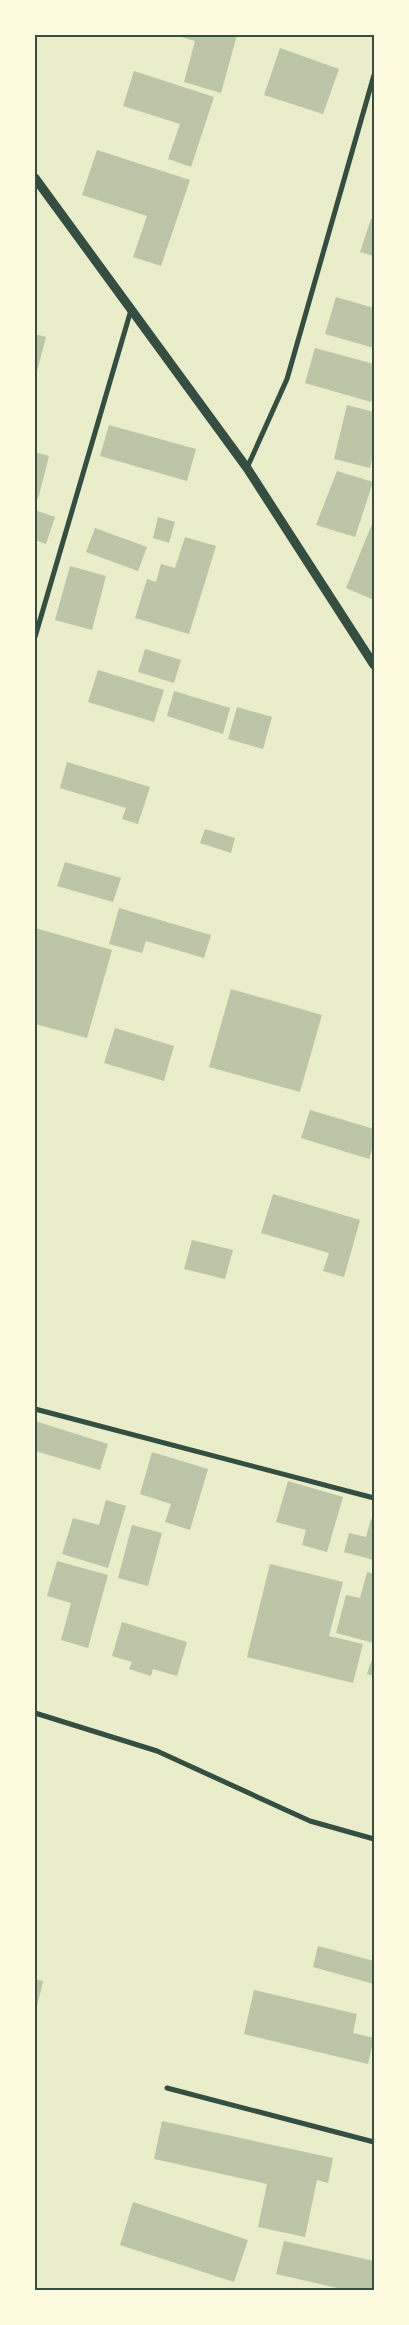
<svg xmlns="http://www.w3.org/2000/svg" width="409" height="2325" font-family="Arial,sans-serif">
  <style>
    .building { fill: #bcc5a7 }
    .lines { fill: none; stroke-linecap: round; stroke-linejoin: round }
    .minor { stroke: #344e41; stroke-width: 5 }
    .tertiary { stroke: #344e41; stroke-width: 9 }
    .neatline { fill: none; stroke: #344e41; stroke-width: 2 }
  </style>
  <rect width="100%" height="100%" fill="#e9edc9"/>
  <path class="building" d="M 237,35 L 221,93 L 184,82 L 195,41 L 175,35 Z
    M 280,48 L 339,69 L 323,114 L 264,95 Z
    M 134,71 L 214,97 L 191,167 L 168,159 L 180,124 L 123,106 Z
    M 97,150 L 190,180 L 161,266 L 133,257 L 147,216 L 82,195 Z
    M 371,219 L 374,220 L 374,256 L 360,252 Z
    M 336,297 L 374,308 L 374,348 L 325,334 Z
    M 35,334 L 46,337 L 36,375 L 35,375 Z
    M 315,348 L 374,364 L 374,391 L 371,402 L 305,383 Z
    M 347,405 L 374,412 L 374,452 L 370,468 L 334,459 Z
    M 109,425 L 196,449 L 187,481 L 100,456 Z
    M 35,452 L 49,456 L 38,499 L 35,499 Z
    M 337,471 L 373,482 L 355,537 L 316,525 Z
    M 35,510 L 55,517 L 46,544 L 35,540 Z
    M 158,517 L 175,522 L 169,543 L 153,538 Z
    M 374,519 L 374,600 L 346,588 Z
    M 95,528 L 147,547 L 138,571 L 86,552 Z
    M 185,537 L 216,546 L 189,634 L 135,618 L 147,579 L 156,582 L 161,564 L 175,568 Z
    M 70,566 L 106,576 L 92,630 L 55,620 Z
    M 145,649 L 181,660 L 174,683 L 138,672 Z
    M 98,670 L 164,690 L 154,722 L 88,702 Z
    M 174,691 L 230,708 L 223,734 L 167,716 Z
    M 237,707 L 272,717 L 263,749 L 228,739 Z
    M 67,762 L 150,787 L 138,824 L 122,819 L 126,808 L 60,788 Z
    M 205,829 L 235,838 L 231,853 L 200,843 Z
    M 65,862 L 121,878 L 113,902 L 57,886 Z
    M 119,908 L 211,935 L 204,958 L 146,941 L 142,953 L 109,944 Z
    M 35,928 L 112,950 L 87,1038 L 35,1024 Z
    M 231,989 L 322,1015 L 300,1092 L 209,1067 Z
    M 115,1028 L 174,1046 L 164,1081 L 104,1063 Z
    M 310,1110 L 374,1129 L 374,1143 L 369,1159 L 301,1138 Z
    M 273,1194 L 360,1220 L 344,1277 L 323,1271 L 329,1253 L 261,1233 Z
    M 192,1240 L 233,1250 L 225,1279 L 184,1269 Z
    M 35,1421 L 108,1444 L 100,1470 L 35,1451 Z
    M 152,1452 L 208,1469 L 190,1530 L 165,1522 L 171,1504 L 140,1494 Z
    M 288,1481 L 343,1497 L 327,1552 L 302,1545 L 306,1530 L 276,1522 Z
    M 106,1500 L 126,1506 L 108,1568 L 62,1554 L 73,1518 L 99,1525 Z
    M 371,1519 L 374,1520 L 374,1560 L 344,1552 L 349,1533 L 366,1537 Z
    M 132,1525 L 162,1533 L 148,1586 L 118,1578 Z
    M 57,1561 L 108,1575 L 88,1648 L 61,1640 L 71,1603 L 47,1596 Z
    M 270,1564 L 343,1582 L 329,1636 L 363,1644 L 353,1683 L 247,1657 Z
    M 367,1572 L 374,1574 L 374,1643 L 336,1633 L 346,1595 L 360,1598 Z
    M 122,1622 L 187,1642 L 177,1676 L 153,1669 L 151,1676 L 129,1669 L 132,1662 L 112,1656 Z
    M 374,1653 L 374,1676 L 367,1674 Z
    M 318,1946 L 374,1961 L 374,1984 L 313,1967 Z
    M 35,1979 L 43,1981 L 36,2011 L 35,2011 Z
    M 254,1990 L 357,2014 L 353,2033 L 374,2038 L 368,2064 L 244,2034 Z
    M 162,2121 L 333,2158 L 328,2183 L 317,2180 L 305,2237 L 258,2227 L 267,2184 L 154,2159 Z
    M 133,2202 L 248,2240 L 234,2282 L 120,2245 Z
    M 284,2241 L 374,2261 L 374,2290 L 346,2290 L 276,2274 Z"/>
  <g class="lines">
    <path class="minor" d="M 247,468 L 287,379 L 374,75
      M 35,637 L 131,310
      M 35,1409 L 374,1498
      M 35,1713 L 157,1751 L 310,1821 L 374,1839
      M 167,2088 L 374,2142"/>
    <path class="tertiary" d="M 35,178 L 247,468 L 374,665"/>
  </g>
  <rect width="409" height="2325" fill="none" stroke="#fefae0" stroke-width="72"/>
  <rect x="36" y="36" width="337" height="2253" class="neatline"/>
</svg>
